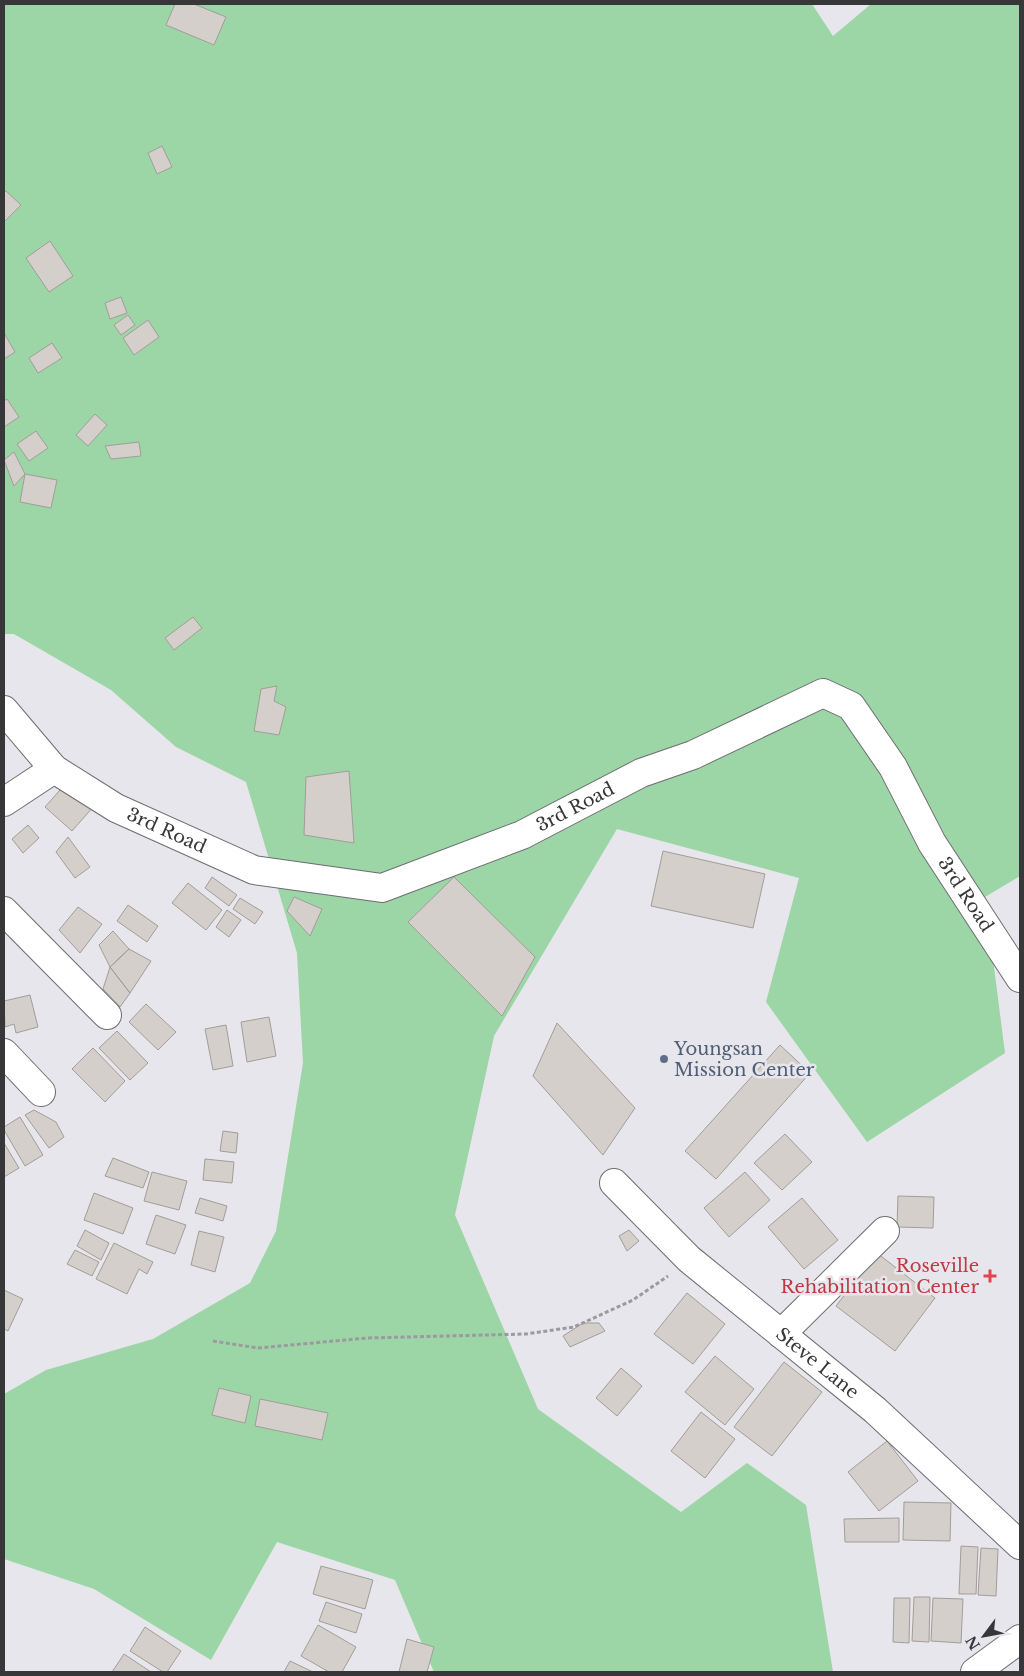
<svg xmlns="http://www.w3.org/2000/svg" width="1024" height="1676" font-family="'Libre Baskerville',serif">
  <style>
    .green { fill: #9cd5a6 }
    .building { fill: #d5cfcb; stroke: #a29d98 }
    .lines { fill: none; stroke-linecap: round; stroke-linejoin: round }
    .street-casing { stroke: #6d6c71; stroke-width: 30 }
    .secondary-casing { stroke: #6d6c71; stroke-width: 30 }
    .path { stroke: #9b9a9e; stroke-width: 3; stroke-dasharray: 4 2.5; stroke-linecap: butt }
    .street { stroke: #fff; stroke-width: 28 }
    .secondary { stroke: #fff; stroke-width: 28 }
    .service-dot { fill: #5c6f8a; stroke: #e7e6ec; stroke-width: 2 }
    .health-dot { fill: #e0444e; stroke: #e7e6ec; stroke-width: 2 }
    .labels { text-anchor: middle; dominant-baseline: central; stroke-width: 5; stroke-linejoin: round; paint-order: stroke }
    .street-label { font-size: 18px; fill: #373639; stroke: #e7e6ec }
    .service-label { font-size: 18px; fill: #4e5e75; stroke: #e7e6ec; text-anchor: start }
    .health-label { font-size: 18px; fill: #be3a42; stroke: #e7e6ec; text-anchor: end }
  </style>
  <rect width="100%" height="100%" fill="#e7e6ec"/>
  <path class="green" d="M 4,4 L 812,4 L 833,36 L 871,4 L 1020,4 L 1020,876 L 985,897 L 1005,1053 L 867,1142 L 766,1002 L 799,878 L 617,829 L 494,1036 L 455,1215 L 538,1409 L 681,1512 L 747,1463 L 806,1505 L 833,1672 L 434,1672 L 395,1580 L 277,1542 L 211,1660 L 94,1589 L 4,1559 L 4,1394 L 46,1370 L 153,1339 L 250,1283 L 276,1231 L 303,1063 L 297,953 L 246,782 L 176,747 L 111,690 L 14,634 L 4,634 Z"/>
  <path class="building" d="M 175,4 L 194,4 L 226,17 L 214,45 L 166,25 Z
    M 162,146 L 172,167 L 157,174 L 148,153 Z
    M 6,191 L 21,205 L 4,222 L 4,192 Z
    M 50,241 L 73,276 L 49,292 L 26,258 Z
    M 121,297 L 127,313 L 110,319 L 105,303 Z
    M 128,315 L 135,325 L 121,335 L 114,325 Z
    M 148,320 L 159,337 L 134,355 L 123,338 Z
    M 4,333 L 15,352 L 4,359 Z
    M 52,343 L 62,358 L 38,373 L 29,358 Z
    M 7,399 L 19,417 L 4,427 L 4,401 Z
    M 95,414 L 107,425 L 88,446 L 76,435 Z
    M 36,431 L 48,448 L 29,461 L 17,444 Z
    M 139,442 L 141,456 L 111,459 L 105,446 Z
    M 14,452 L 25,474 L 14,486 L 4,460 Z
    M 25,474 L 57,480 L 51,508 L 20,502 Z
    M 193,617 L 202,628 L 174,650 L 165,638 Z
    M 277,686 L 274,701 L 286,707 L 279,735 L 254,731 L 261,689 Z
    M 349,771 L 354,843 L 304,835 L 306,777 Z
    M 67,782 L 94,806 L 72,831 L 45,807 Z
    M 28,825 L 39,838 L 23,853 L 12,839 Z
    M 68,837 L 90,867 L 75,878 L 56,852 Z
    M 663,851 L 765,874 L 753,928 L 651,906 Z
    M 212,877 L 237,895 L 229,906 L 205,888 Z
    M 454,877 L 535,957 L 502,1016 L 408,922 Z
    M 188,883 L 222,910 L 206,930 L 172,903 Z
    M 294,897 L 322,909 L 310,936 L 287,911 Z
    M 240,898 L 263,912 L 255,924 L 233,909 Z
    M 128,905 L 158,926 L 147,942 L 117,921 Z
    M 78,907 L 102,924 L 80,953 L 59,930 Z
    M 227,910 L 241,920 L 229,937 L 216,927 Z
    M 113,931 L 129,949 L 110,967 L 99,945 Z
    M 129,949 L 151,961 L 130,993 L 110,967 Z
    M 110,967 L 130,993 L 120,1007 L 103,989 Z
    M 30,995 L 38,1027 L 16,1033 L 14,1024 L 5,1027 L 4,1001 Z
    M 146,1004 L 176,1032 L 158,1050 L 129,1022 Z
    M 269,1017 L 276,1056 L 247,1062 L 241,1022 Z
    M 557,1023 L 635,1108 L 603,1155 L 533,1076 Z
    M 226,1025 L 233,1066 L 213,1070 L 205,1029 Z
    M 117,1031 L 148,1063 L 130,1080 L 99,1048 Z
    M 780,1045 L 810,1073 L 716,1179 L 685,1151 Z
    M 93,1048 L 125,1081 L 105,1102 L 72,1069 Z
    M 34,1110 L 56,1122 L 64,1137 L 49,1148 L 25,1115 Z
    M 20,1117 L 43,1155 L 25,1166 L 4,1130 L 4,1127 Z
    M 223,1131 L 238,1133 L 236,1153 L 220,1151 Z
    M 785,1134 L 812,1162 L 782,1190 L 754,1163 Z
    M 4,1143 L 19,1168 L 4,1177 Z
    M 113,1158 L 149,1172 L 143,1188 L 105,1176 Z
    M 205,1159 L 234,1162 L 232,1183 L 203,1180 Z
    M 152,1172 L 187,1181 L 179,1210 L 144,1201 Z
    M 745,1172 L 770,1200 L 729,1237 L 704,1208 Z
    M 94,1193 L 133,1208 L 123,1234 L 84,1220 Z
    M 898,1196 L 934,1197 L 933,1228 L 897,1227 Z
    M 200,1198 L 227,1206 L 223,1221 L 195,1213 Z
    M 802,1198 L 838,1240 L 804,1269 L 768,1227 Z
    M 156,1215 L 186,1225 L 175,1254 L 146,1244 Z
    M 85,1230 L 109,1243 L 101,1260 L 77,1246 Z
    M 629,1230 L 639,1241 L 627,1251 L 619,1236 Z
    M 199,1231 L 224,1237 L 215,1272 L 191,1265 Z
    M 114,1243 L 153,1262 L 147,1274 L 139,1269 L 127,1294 L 96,1279 Z
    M 75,1250 L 99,1262 L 92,1276 L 67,1264 Z
    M 877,1253 L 935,1298 L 895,1351 L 836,1306 Z
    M 4,1290 L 23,1299 L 8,1331 L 4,1329 Z
    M 687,1293 L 725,1324 L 693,1364 L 654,1334 Z
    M 583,1323 L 599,1323 L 605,1331 L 570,1347 L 563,1336 Z
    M 715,1356 L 754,1389 L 725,1425 L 685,1392 Z
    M 784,1362 L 822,1392 L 772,1456 L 734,1427 Z
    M 621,1368 L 642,1386 L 617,1416 L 596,1398 Z
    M 219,1388 L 251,1396 L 245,1423 L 212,1415 Z
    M 260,1399 L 328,1413 L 322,1440 L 255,1426 Z
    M 701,1412 L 735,1439 L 705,1478 L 671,1451 Z
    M 887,1441 L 918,1481 L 879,1511 L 848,1472 Z
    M 904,1502 L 951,1503 L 950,1541 L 903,1540 Z
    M 899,1518 L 899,1542 L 845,1542 L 844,1519 Z
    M 961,1546 L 978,1547 L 976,1594 L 959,1594 Z
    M 981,1548 L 998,1549 L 996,1596 L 978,1595 Z
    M 321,1566 L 373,1580 L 365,1609 L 313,1594 Z
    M 914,1597 L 930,1597 L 929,1642 L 912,1641 Z
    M 894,1598 L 910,1598 L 909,1643 L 893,1642 Z
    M 933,1598 L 963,1599 L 961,1643 L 931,1641 Z
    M 326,1602 L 362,1614 L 356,1633 L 319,1621 Z
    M 318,1625 L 356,1647 L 342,1672 L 329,1672 L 301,1656 Z
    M 145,1627 L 181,1651 L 167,1672 L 163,1672 L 130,1651 Z
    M 407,1639 L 434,1647 L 427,1672 L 399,1672 Z
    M 124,1654 L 151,1672 L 112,1672 Z
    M 290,1661 L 313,1672 L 284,1672 Z"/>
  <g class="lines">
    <g class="street-casing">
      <g id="street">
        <path id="s1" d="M 4,710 L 54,769 L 116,808 L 254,870 L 382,888 L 522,835 L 641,773 L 693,755 L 823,693 L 851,706 L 893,767 L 932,843 L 1020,978"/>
        <path d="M 4,802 L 54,769"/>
        <path d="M 4,911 L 107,1015"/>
        <path d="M 4,1053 L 41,1092"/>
        <path id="s2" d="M 614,1183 L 689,1259 L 875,1410 L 1020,1545"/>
        <path d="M 781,1334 L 885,1231"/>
      </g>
    </g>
    <g class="secondary-casing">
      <path id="secondary" d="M 975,1672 L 1020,1639"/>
    </g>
    <path class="path" d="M 213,1341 L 258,1348 L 367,1338 L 526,1334 L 574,1327 L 633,1300 L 668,1276"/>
    <use href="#street" class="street"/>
    <use href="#secondary" class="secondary"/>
  </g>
  <circle class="service-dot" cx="664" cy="1059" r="5"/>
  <path class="health-dot" d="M987.5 1268.5h5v5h5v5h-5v5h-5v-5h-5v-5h5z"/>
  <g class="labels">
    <g class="street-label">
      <text stroke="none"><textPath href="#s1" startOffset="641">3rd Road</textPath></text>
      <text stroke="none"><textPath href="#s1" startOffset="206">3rd Road</textPath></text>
      <text stroke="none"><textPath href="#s1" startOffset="1166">3rd Road</textPath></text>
      <text stroke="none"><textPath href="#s2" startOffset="272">Steve Lane</textPath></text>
    </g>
    <g class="service-label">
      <text x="674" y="1049">Youngsan<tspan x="674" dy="21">Mission Center</tspan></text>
    </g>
    <g class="health-label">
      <text x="979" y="1266">Roseville<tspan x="979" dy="21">Rehabilitation Center</tspan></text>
    </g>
  </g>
  <rect width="1024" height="1676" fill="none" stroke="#373639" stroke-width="10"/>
  <g transform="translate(984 1636) rotate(238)" stroke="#e7e6ec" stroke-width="4" paint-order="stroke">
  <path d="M0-4L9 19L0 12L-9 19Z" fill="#373639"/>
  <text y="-8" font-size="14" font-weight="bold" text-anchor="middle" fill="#373639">N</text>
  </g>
</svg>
